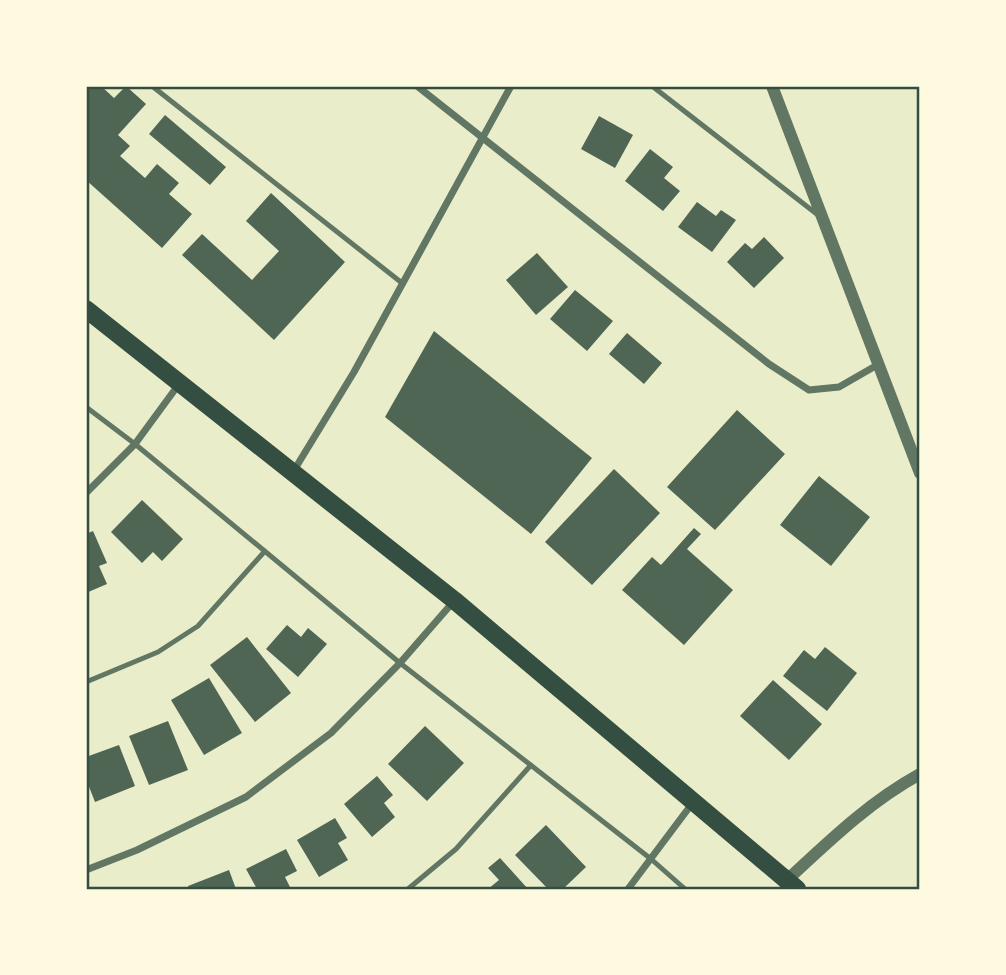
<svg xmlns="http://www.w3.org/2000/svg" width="1006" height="975" font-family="'DM Sans',sans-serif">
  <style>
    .building { fill: #4f6655 }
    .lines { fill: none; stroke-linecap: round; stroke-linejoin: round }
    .service { stroke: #617663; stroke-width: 5 }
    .minor { stroke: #617663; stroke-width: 7 }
    .tertiary { stroke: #617663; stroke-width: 12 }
    .primary { stroke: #344e41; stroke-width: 18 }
    .neatline { fill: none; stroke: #344e41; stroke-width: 2.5 }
  </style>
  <rect width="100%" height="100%" fill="#e9edc9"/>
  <path class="building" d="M 86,86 L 101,86 L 114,98 L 126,86 L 146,104 L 118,135 L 130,146 L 120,156 L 145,178 L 157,164 L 179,183 L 169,194 L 192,214 L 162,248 L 86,180 Z
    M 165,115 L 226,167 L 210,185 L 149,134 Z
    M 599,116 L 633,135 L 615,168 L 581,149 Z
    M 650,149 L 673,167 L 664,178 L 680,191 L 663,211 L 625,181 Z
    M 271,193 L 345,262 L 274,340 L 182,255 L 202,234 L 252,280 L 279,251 L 246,221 Z
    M 697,202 L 716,216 L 721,210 L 736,220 L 712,252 L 678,227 Z
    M 764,237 L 784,258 L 754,288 L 727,262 L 745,243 L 752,249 Z
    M 537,253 L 568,287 L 536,315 L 506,280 Z
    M 575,290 L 613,321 L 587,351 L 550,319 Z
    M 434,331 L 592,458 L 531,534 L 385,417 Z
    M 627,333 L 662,363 L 644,384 L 609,354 Z
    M 737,410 L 785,454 L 715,530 L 667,487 Z
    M 614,469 L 660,513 L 592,585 L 545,542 Z
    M 819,476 L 870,517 L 831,566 L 780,525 Z
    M 142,500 L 183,539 L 162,561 L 153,552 L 142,563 L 111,532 Z
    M 694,528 L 701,534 L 687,549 L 733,590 L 684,645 L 622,590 L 652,557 L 661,565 Z
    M 93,531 L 107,563 L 99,566 L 107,584 L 86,593 L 86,534 Z
    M 287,625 L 301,637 L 308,628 L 327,644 L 298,677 L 266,649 Z
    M 247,637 L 291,693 L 255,722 L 210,665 Z
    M 825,647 L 857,673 L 827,711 L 783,676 L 804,650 L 815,659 Z
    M 209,678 L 242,733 L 204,755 L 171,700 Z
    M 773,680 L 822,724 L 789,760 L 740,716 Z
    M 168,721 L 188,770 L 149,785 L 129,736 Z
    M 425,726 L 464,763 L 427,801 L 388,764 Z
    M 119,745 L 135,786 L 95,802 L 86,779 L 86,757 Z
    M 377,776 L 393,795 L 384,803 L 395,817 L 372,837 L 344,804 Z
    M 335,818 L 347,838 L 338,843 L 348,860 L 319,877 L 297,840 Z
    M 546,825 L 586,867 L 563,889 L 548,889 L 515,855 Z
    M 286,849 L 297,871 L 285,877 L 291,889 L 257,889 L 246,869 Z
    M 500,858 L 528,889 L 488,889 L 499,880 L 488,868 Z
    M 229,870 L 236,889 L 189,889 L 188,886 Z"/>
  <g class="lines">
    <path class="service" d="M 152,86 L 402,283
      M 652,86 L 818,215
      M 86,407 L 135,444 L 400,663 L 651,859 L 685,889
      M 86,682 L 158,652 L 198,626 L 265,551
      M 408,889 L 456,849 L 531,765"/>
    <path class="minor" d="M 417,86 L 769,364 L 809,390 L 839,387 L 879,364
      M 293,472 L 354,372 L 511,86
      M 86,493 L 135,444 L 179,384
      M 86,870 L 137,850 L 246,797 L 331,733 L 400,663 L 454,601
      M 628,889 L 694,801"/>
    <path class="tertiary" d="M 772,86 L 920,473
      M 787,880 C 829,841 869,802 920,774"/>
    <path class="primary" d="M 86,309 L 454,600 L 797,889"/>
  </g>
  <rect width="1006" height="975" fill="none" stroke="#fefae0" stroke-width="175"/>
  <rect x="88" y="88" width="830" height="800" class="neatline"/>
</svg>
